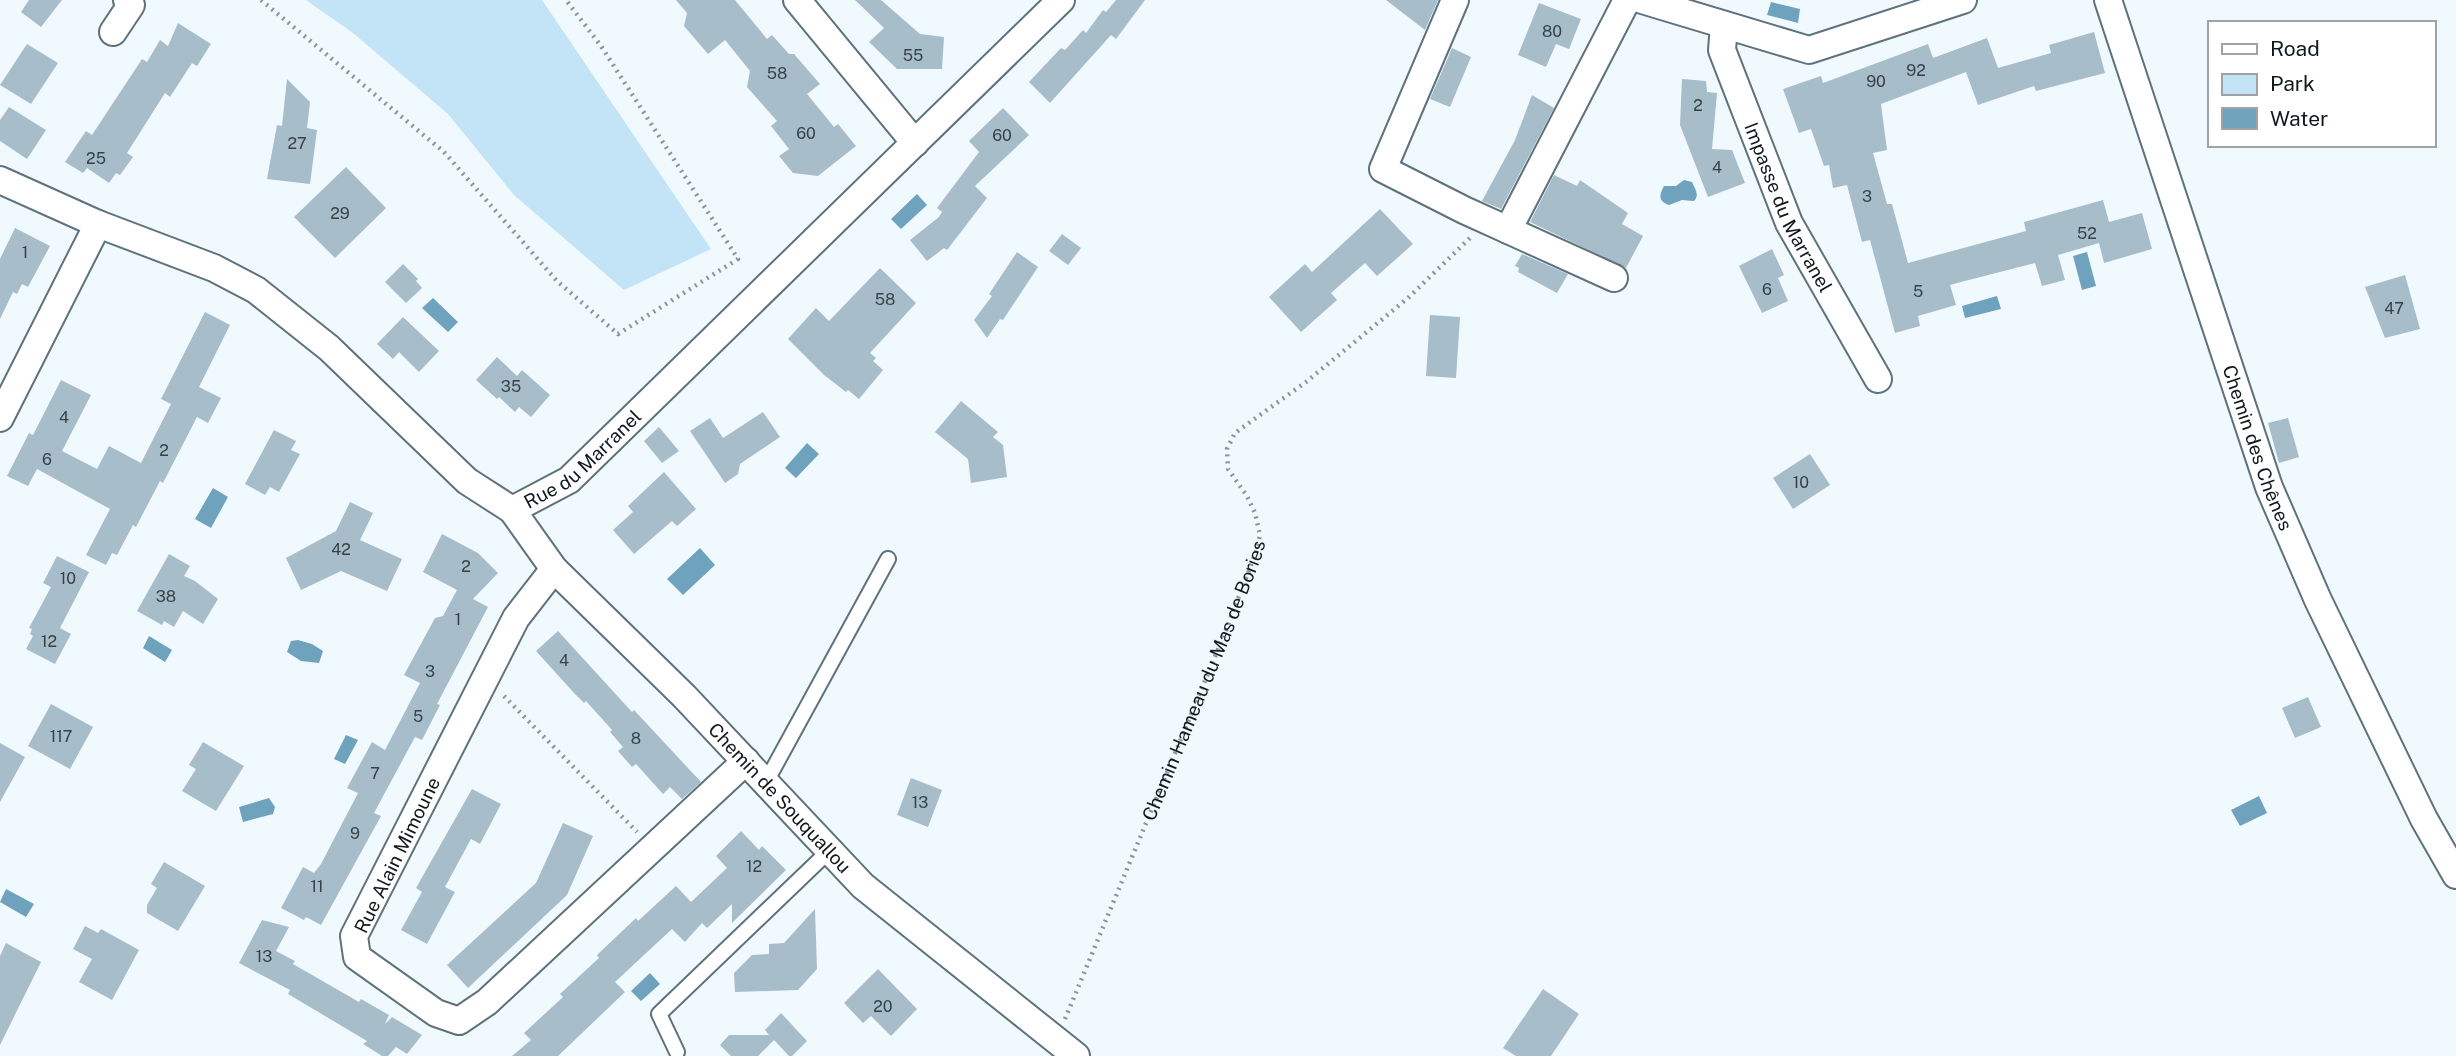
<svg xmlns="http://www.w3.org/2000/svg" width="2456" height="1056" font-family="'Public Sans',sans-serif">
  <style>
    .green { fill: #c3e4f6 }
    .water { fill: #6ea2bd }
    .building { fill: #a7bdc9 }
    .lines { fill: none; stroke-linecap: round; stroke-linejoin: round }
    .service-casing { stroke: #5e727d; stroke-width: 18 }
    .minor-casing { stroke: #5e727d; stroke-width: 30 }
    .path { stroke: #8b9498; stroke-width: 4.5; stroke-dasharray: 2 5; stroke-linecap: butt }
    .service { stroke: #fff; stroke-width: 14 }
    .minor { stroke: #fff; stroke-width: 26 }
    .labels { text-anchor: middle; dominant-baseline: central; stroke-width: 5; stroke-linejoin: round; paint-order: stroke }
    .number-label { font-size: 16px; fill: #364248 }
    .street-label { font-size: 19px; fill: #11191d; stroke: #fff }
  </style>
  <rect width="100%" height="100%" fill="#f0f9fe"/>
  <path class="green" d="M 306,0 L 542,0 L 711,249 L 624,290 L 514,195 L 448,114 L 353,33 Z"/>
  <path class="water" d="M 1771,2 L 1800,9 L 1798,23 L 1767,15 Z
    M 1684,180 L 1692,182 C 1695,189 1700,195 1694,201 L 1682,200 L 1669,205 C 1658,201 1659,195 1664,186 L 1676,186 Z
    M 917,194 L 927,205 L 901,229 L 891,219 Z
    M 2087,252 L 2096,286 L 2082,290 L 2073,256 Z
    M 1997,296 L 2001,309 L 1965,318 L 1962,306 Z
    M 433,298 L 458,322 L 448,332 L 422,308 Z
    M 807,443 L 819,454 L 796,478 L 785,468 Z
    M 213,488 L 228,497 L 211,528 L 195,519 Z
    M 700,548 L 715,565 L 683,595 L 667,579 Z
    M 149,636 L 172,650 L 165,662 L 143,648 Z
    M 298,640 L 312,644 L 323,651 L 319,663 L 301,661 L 287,652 L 291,641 Z
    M 346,735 L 358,740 L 345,764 L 334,759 Z
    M 2259,796 L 2267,813 L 2240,826 L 2231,810 Z
    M 269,798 L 275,807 L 273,814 L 243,822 L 239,807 Z
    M 6,889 L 34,904 L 26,917 L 0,902 Z
    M 650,973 L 660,984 L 641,1001 L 631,991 Z"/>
  <path class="building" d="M 29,0 L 62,0 L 41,27 L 21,12 Z
    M 676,0 L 735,0 L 767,39 L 772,35 L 789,54 L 794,54 L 820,84 L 807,94 L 834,127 L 838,124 L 856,146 L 818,176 L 793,173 L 779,156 L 789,149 L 771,126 L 777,121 L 747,87 L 750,71 L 725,40 L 708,54 L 684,26 L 687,13 Z
    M 855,0 L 881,0 L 920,34 L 944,37 L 942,69 L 897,69 L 869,42 L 884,28 Z
    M 1116,0 L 1145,0 L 1116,39 L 1111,35 L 1050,103 L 1029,82 L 1061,48 L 1065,50 L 1083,30 L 1086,33 L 1103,10 L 1106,12 Z
    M 1386,0 L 1438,0 L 1425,30 Z
    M 1539,3 L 1581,19 L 1569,49 L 1556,44 L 1546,67 L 1518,55 Z
    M 178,23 L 211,44 L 197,66 L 192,63 L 170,97 L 165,93 L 127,153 L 133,157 L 120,175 L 116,173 L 109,183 L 87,168 L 83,173 L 65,162 L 86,131 L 92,135 L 142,59 L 147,62 L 160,40 L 168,46 Z
    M 2094,32 L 2105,73 L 2036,91 L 2034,86 L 1978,105 L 1966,72 L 1881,104 L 1887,150 L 1873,153 L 1887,204 L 1892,204 L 1908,263 L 2026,231 L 2024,222 L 2103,200 L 2109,222 L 2142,213 L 2152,249 L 2104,263 L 2099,243 L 2058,255 L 2065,280 L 2042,286 L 2035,263 L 1961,282 L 1950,285 L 1956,305 L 1918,316 L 1920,326 L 1895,333 L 1870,240 L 1862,242 L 1847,185 L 1833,188 L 1829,165 L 1824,166 L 1811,129 L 1799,133 L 1783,89 L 1821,76 L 1823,83 L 1928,44 L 1933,58 L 1987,38 L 1998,68 L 2051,53 L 2049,45 Z
    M 27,44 L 58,63 L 31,104 L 0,85 Z
    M 1452,48 L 1471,57 L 1450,107 L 1430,99 Z
    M 287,79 L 310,102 L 307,128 L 317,130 L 310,184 L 267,179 L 277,125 L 282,126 Z
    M 1682,79 L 1706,81 L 1707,92 L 1717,93 L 1712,149 L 1732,150 L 1745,183 L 1708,197 L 1680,125 Z
    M 1532,95 L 1554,108 L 1501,209 L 1482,201 L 1515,140 Z
    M 9,107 L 46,130 L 27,159 L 0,141 L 0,120 Z
    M 1003,108 L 1029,135 L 975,186 L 987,198 L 947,250 L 944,248 L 927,261 L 910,240 L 939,217 L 942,212 L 937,208 L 979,152 L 969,141 Z
    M 346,167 L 386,208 L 335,258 L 294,217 Z
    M 1554,175 L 1577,186 L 1580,180 L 1628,213 L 1622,224 L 1643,236 L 1626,268 L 1530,222 Z
    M 1380,209 L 1413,244 L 1377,276 L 1365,263 L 1331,293 L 1337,300 L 1301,332 L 1269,297 L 1305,264 L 1312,272 Z
    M 15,228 L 50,246 L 28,287 L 22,284 L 17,294 L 13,292 L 0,319 L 0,259 Z
    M 1062,234 L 1081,248 L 1068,265 L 1049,251 Z
    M 1772,249 L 1784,275 L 1778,278 L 1788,301 L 1762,313 L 1739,266 Z
    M 1017,252 L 1038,267 L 1003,320 L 1000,319 L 987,338 L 974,320 L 992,296 L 989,294 Z
    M 1522,254 L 1568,274 L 1557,293 L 1518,272 L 1519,268 L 1515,266 Z
    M 403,264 L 418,279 L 416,281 L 422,288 L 406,303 L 385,282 Z
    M 880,268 L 916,303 L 870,353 L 876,358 L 873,361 L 883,370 L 859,399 L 848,390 L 846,392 L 824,375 L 788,339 L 816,308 L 829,321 Z
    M 2405,275 L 2420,329 L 2385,338 L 2365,287 Z
    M 205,312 L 230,325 L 199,387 L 221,398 L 208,423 L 197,417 L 163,483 L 160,481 L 136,527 L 133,525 L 117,555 L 112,553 L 106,565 L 86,555 L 110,509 L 37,469 L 28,486 L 7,476 L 29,433 L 33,435 L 61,380 L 91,395 L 62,451 L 97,469 L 109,446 L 141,463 L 171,404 L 161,399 Z
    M 1430,315 L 1460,317 L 1456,378 L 1426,376 Z
    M 403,317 L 439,351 L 419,372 L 399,352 L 393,359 L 377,344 Z
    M 497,357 L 517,376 L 522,370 L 550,395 L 531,417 L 519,407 L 515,412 L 499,397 L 497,399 L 476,380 Z
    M 961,401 L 998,432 L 993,437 L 1003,445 L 1007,477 L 971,483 L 968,459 L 935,432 Z
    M 763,412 L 780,437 L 740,464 L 738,474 L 725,483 L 690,431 L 710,418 L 723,438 Z
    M 2288,418 L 2299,457 L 2279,463 L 2268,423 Z
    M 659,427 L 679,451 L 662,463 L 644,441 Z
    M 274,430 L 296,441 L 291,450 L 300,454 L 279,492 L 270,487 L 265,495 L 245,484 Z
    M 1810,454 L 1830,485 L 1793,509 L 1773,478 Z
    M 664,472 L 696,509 L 677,526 L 672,521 L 634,554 L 613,530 L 633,512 L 628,506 Z
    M 350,502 L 373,513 L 360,540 L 402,559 L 387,591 L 341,571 L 301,590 L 286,558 L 336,531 Z
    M 442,534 L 478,553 L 498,573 L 473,599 L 488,607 L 437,704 L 440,705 L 422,740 L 415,737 L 374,813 L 381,816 L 321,925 L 306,917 L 304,920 L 281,908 L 303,867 L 314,873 L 321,864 L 358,793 L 347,788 L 372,742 L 385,750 L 420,683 L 404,675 L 435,618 L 443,616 L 457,590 L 423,572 Z
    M 169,554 L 190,566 L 184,576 L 195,581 L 218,599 L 203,624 L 183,611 L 174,627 L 164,621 L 162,625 L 137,611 Z
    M 57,556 L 89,572 L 60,628 L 71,634 L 55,664 L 26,649 L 33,636 L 30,634 L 32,629 L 29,628 L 51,587 L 43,583 Z
    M 558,631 L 632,712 L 634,710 L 701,782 L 682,799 L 670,787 L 663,794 L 636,764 L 632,767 L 618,751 L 623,747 L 610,732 L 612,730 L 586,701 L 584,703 L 574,693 L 536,651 Z
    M 2308,697 L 2321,727 L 2295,738 L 2282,708 Z
    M 51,704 L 93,727 L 70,769 L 28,746 Z
    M 203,742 L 244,766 L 216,811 L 182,791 L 196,769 L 189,765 Z
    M 0,743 L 25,757 L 0,802 Z
    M 911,778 L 942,790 L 928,827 L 897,815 Z
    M 472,789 L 501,804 L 480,844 L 471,839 L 445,887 L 455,892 L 427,944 L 401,930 L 422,892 L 416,888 Z
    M 563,823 L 593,836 L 567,895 L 468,988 L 447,965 L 536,883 Z
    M 741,831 L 759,850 L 762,846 L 786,870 L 732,923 L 732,904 L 707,928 L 702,923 L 685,942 L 672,929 L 615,982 L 625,992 L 558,1056 L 512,1056 L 531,1040 L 524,1033 L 563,997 L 560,994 L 599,958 L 597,955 L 636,918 L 638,921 L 676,886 L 691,902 L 727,868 L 716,856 Z
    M 164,862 L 205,886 L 178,931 L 147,913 L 147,905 L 157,888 L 151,884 Z
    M 815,909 L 817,969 L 798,990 L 735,992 L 734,973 L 752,955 L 769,954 L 769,944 L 784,943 Z
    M 262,920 L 289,927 L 276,951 L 295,961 L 293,964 L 359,1002 L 361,999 L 389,1015 L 385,1024 L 392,1017 L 422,1035 L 407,1054 L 396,1047 L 388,1056 L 382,1056 L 363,1044 L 367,1041 L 288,994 L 290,990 L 239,963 Z
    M 85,926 L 98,933 L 101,929 L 139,950 L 112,1000 L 79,982 L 92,959 L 73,949 Z
    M 6,943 L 41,962 L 0,1045 L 0,956 Z
    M 878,969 L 917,1009 L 891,1036 L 871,1016 L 863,1023 L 844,1003 Z
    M 1543,989 L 1579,1014 L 1551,1056 L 1516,1056 L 1503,1048 Z
    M 781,1013 L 807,1041 L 792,1056 L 789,1056 L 774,1040 L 758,1056 L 731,1056 L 720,1045 L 729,1035 L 769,1035 L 765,1030 Z"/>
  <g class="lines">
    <g class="service-casing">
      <path id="service" d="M 766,782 L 888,559
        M 677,1052 L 659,1014 L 830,850"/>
    </g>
    <g class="minor-casing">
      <g id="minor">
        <path d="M 797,0 L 915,143"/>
        <path d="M 1455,0 L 1383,169 L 1464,210 L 1614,278"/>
        <path d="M 1642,0 L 1809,50 L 1963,0"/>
        <path id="s2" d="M 2108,0 L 2269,487 L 2318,600 L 2424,819 L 2456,875"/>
        <path id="s3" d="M 1724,25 L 1722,50 L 1789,223 L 1878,379"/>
        <path d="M 113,32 L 131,5 L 127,0"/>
        <path id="s4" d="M 0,180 L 98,224 L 214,268 L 256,290 L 329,348 L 467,481 L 512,510 L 569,480 L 1061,0"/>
        <path d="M 1508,230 L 1627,0"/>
        <path d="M 0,418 L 98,224"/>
        <path id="s5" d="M 512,510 L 554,569 L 684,696 L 863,886 L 1076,1056"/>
        <path d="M 554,569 L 516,618 L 354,936 L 357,957 L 436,1013 L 459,1021 L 487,1002 L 746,761"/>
      </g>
    </g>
    <g class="path">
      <path d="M 261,0 L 444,152 L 557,281 L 618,334 L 738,259 L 601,46 L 566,0"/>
      <path d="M 504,696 L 637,832"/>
      <path id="s1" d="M 1065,1019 L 1226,630 L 1256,552 L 1260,535 L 1255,513 L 1247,496 L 1228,469 L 1227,449 L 1235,433 L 1306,382 L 1408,298 L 1470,238"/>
    </g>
    <use href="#service" class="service"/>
    <use href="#minor" class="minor"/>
  </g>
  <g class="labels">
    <g class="number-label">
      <text x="1552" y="31">80</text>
      <text x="913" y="55">55</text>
      <text x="1916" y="70">92</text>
      <text x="777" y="73">58</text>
      <text x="1876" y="81">90</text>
      <text x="1698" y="105">2</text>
      <text x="806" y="133">60</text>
      <text x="1002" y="135">60</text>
      <text x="297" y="143">27</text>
      <text x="96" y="158">25</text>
      <text x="1717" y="167">4</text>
      <text x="1867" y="196">3</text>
      <text x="340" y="213">29</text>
      <text x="2087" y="233">52</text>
      <text x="25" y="252">1</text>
      <text x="1767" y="289">6</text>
      <text x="1918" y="291">5</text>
      <text x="885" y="299">58</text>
      <text x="2394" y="308">47</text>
      <text x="511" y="386">35</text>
      <text x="64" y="417">4</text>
      <text x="164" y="450">2</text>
      <text x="47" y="459">6</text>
      <text x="1801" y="482">10</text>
      <text x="341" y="549">42</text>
      <text x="466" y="566">2</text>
      <text x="68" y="578">10</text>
      <text x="166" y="596">38</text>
      <text x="458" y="619">1</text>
      <text x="49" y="641">12</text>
      <text x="564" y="660">4</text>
      <text x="430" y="671">3</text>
      <text x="418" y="716">5</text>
      <text x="61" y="736">117</text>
      <text x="636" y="738">8</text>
      <text x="375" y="773">7</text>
      <text x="920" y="802">13</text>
      <text x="355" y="833">9</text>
      <text x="754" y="866">12</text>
      <text x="317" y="886">11</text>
      <text x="264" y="956">13</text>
      <text x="883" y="1006">20</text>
    </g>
    <g class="street-label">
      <text stroke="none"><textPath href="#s3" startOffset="196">Impasse du Marranel</textPath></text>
      <text stroke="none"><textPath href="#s2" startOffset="472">Chemin des Chênes</textPath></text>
      <text stroke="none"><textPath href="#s4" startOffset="705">Rue du Marranel</textPath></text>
      <text stroke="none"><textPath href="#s1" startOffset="366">Chemin Hameau du Mas de Bories</textPath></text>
      <text stroke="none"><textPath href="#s5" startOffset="394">Chemin de Souquallou</textPath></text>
      <text transform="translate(397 855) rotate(-64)">Rue Alain Mimoune</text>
    </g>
  </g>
  <rect x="2208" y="21" width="228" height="126" fill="#ffffff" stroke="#a0a3a5" stroke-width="2"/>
  <rect x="2222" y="44" width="35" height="10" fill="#ffffff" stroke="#a0a3a5" stroke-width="2"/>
  <text x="2270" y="56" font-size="21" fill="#11191d">Road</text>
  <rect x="2222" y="74" width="35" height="21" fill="#c3e4f6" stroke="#a0a3a5" stroke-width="2"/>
  <text x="2270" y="91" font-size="21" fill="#11191d">Park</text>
  <rect x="2222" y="108" width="35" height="21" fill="#6ea2bd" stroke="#a0a3a5" stroke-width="2"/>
  <text x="2270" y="126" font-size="21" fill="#11191d">Water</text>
</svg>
